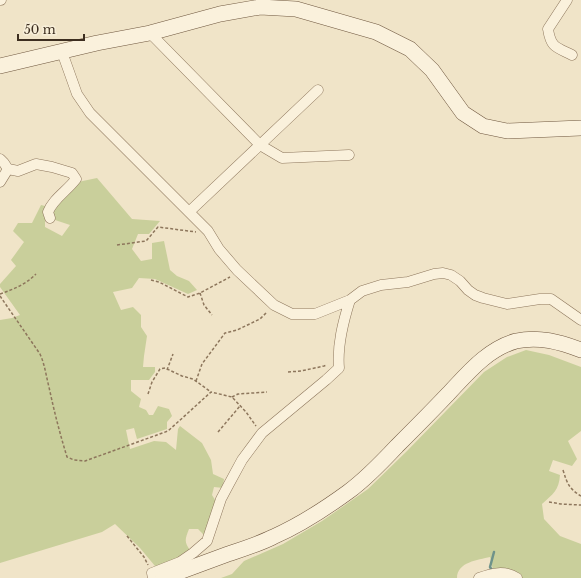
<svg xmlns="http://www.w3.org/2000/svg" width="581" height="578" font-family="'Libre Baskerville',serif">
  <style>
    .green { fill: #c9cf9b }
    .lines { fill: none; stroke-linecap: round; stroke-linejoin: round }
    .stream { stroke: #6f938a; stroke-width: 2.5 }
    .street-casing { stroke: #8d765c; stroke-width: 11 }
    .secondary-casing { stroke: #6f573f; stroke-width: 16 }
    .path { stroke: #8d765c; stroke-width: 1.5; stroke-dasharray: 3 2; stroke-linecap: butt }
    .street { stroke: #faf1dc; stroke-width: 10 }
    .secondary { stroke: #faf1dc; stroke-width: 15 }
  </style>
  <rect width="100%" height="100%" fill="#f0e4c8"/>
  <path class="green" d="M 97,178 L 132,219 L 160,221 L 149,234 L 138,234 L 132,249 L 141,261 L 152,259 L 152,243 L 164,241 L 170,270 L 177,276 L 189,281 L 197,290 L 188,294 L 155,279 L 139,278 L 132,288 L 113,292 L 121,310 L 133,307 L 141,315 L 141,327 L 147,336 L 144,356 L 143,367 L 155,367 L 155,372 L 149,380 L 131,380 L 131,391 L 141,399 L 139,407 L 146,410 L 149,415 L 153,415 L 158,406 L 169,409 L 172,416 L 167,422 L 167,429 L 137,439 L 134,428 L 126,430 L 130,449 L 154,441 L 166,442 L 176,450 L 178,429 L 180,426 L 202,443 L 211,460 L 213,474 L 224,479 L 223,488 L 214,487 L 212,495 L 217,503 L 205,536 L 198,529 L 189,529 C 185,539 184,542 190,550 C 179,559 170,565 155,566 L 140,548 L 115,524 L 102,532 L 0,563 L 0,320 L 12,318 L 20,315 L 0,287 L 0,284 L 16,266 L 11,260 L 24,242 L 13,231 L 18,223 L 32,223 L 41,205 L 45,206 L 45,227 L 62,236 L 70,225 L 55,220 L 52,213 L 54,206 L 78,182 Z
    M 526,350 L 549,355 L 581,367 L 581,431 L 568,441 L 577,459 L 572,466 L 553,460 L 549,471 L 560,475 C 559,490 553,494 542,504 L 544,519 L 560,536 L 581,544 L 581,578 L 522,578 L 493,570 L 490,557 C 478,560 457,562 457,578 L 221,578 L 232,574 L 244,561 L 283,544 L 322,521 L 368,489 L 407,451 L 484,372 L 507,357 Z"/>
  <g class="lines">
    <path class="stream" d="M 493,572 L 490,567 L 494,552"/>
    <g class="street-casing">
      <path id="street" d="M 0,0 L 1,0
        M 567,0 L 548,29 C 551,48 556,47 572,55
        M 150,33 L 260,145 L 282,158 L 349,155
        M 62,52 L 77,94 L 90,113 L 208,231 L 219,249 L 237,270 L 274,305 L 292,314 L 315,314 L 350,300 L 362,291 L 381,285 L 408,282 L 434,274 L 443,273 L 451,275 L 460,281 L 468,290 L 475,295 L 483,298 L 507,304 L 540,299 L 551,299 L 581,320
        M 0,159 L 4,163 L 8,169 L 0,182
        M 8,169 L 18,171 L 36,164 L 52,167 L 72,173 L 76,179 C 67,191 53,199 48,212 L 50,218
        M 189,212 L 318,90
        M 153,578 L 152,573 L 180,562 L 193,553 L 207,541 L 221,499 L 229,484 L 242,460 L 262,433 L 326,380 L 339,368 C 337,345 343,322 350,300
        M 479,578 C 492,573 505,570 517,578"/>
    </g>
    <g class="secondary-casing">
      <path id="secondary" d="M 0,66 L 97,43 L 150,33 L 220,14 L 260,7 L 296,9 L 376,32 L 410,49 L 432,70 L 463,113 L 483,126 L 507,131 L 581,128
        M 163,578 C 185,570 206,562 228,554 C 243,549 259,544 273,537 C 298,526 326,508 348,492 C 366,479 382,462 397,446 C 414,429 431,412 448,394 C 467,374 487,349 516,341 C 539,336 560,342 581,350"/>
    </g>
    <path class="path" d="M 117,245 L 146,241 L 158,227 L 196,232
      M 151,280 L 159,282 L 188,297 L 200,293 L 230,277
      M 200,293 L 204,305 L 212,315
      M 0,294 C 14,289 25,285 36,274
      M 0,296 L 40,354 C 45,365 46,376 49,387 C 54,411 60,434 67,457 L 74,460 L 85,461 L 168,431 L 211,392 L 232,397 L 246,412 L 256,426
      M 167,370 L 173,354
      M 288,372 L 301,371 L 324,366 L 327,365
      M 196,381 L 202,364 L 225,333 L 237,330 L 260,319 L 267,312
      M 148,394 L 152,382 L 160,369 L 165,368 L 182,376 L 193,379 L 211,392
      M 232,397 L 238,394 L 267,392
      M 218,432 L 240,406
      M 563,470 C 567,483 569,489 581,496
      M 549,502 L 561,504 L 581,505
      M 127,536 L 144,557 L 148,565"/>
    <use href="#street" class="street"/>
    <use href="#secondary" class="secondary"/>
  </g>
  <path d="M18 34v6h66v-6" fill="none" stroke="#3d2e20" stroke-width="2"/>
  <text x="24" y="34" font-size="12" fill="#3d2e20" stroke="#f7eed8" stroke-width="3" paint-order="stroke">50 m</text>
</svg>
